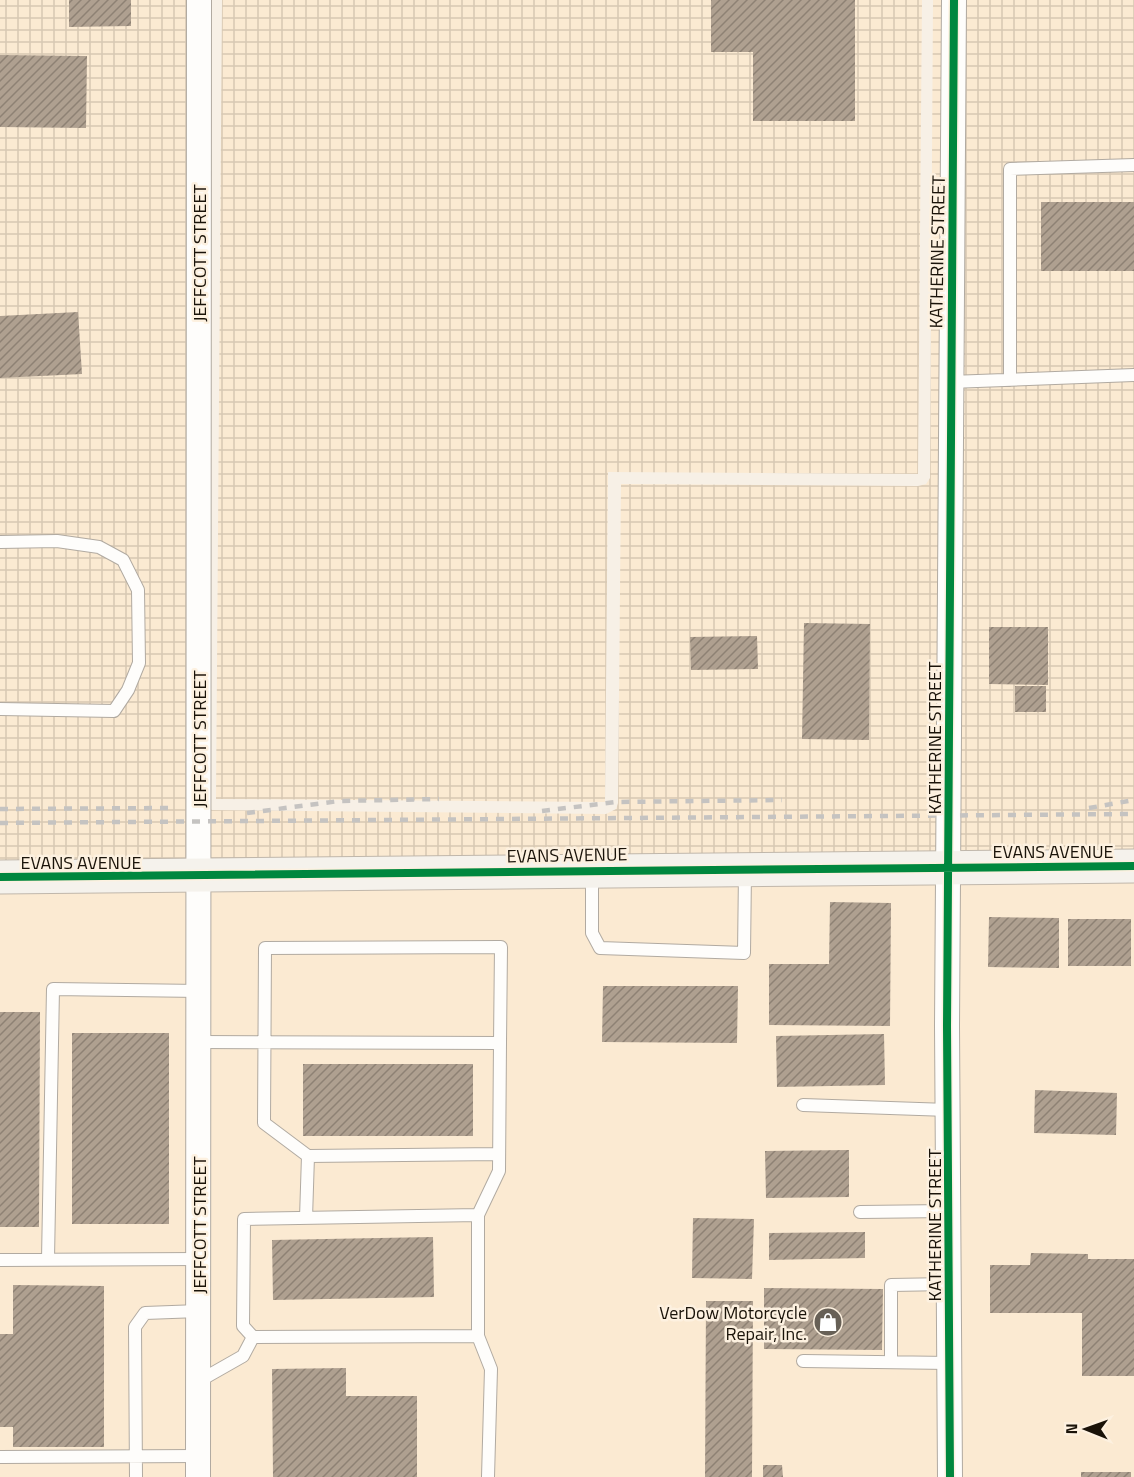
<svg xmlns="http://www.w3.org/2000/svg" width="1134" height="1477" font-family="'Titillium Web',sans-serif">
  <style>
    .built { fill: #fbead2 }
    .industrial { fill: url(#industrial-grid) }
    .building { fill: url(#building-hatch) }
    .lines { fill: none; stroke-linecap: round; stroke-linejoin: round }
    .lane-casing { stroke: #b1aaa1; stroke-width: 14 }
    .street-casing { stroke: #b1aaa1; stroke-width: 26 }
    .primary-casing { stroke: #c0b7ab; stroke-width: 35 }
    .lane { stroke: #fefdfb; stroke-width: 12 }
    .street { stroke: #fefdfb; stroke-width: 24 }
    .primary { stroke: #f5f2ec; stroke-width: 33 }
    .rail { stroke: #c5c3c1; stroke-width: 4.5; stroke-dasharray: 8 8; stroke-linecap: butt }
    .cycleway-casing { stroke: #fdf1e0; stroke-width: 11 }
    .cycleway { stroke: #00873e; stroke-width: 8 }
    .labels { text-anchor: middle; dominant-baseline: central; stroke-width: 5; stroke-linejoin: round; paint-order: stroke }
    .street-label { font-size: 18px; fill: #1a1309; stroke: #fdf1e0 }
    .poi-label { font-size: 18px; fill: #1a1309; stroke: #fdf1e0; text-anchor: end }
  </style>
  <defs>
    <pattern id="industrial-grid" width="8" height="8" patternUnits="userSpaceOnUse" patternTransform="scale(1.5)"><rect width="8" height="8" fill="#fbead2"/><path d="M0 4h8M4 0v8" fill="none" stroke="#d7c8b3"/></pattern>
    <pattern id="building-hatch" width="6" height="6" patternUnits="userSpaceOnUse" patternTransform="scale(1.5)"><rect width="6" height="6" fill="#afa090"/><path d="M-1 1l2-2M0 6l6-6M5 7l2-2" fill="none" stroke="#8e8174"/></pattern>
  </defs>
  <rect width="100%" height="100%" fill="#f7f0e6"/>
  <path class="built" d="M 1134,879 L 1134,1477 L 0,1477 L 0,890 Z"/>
  <path class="industrial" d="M 0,0 L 209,0 L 205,806 L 212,810 L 606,814 L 616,809 L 618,803 L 621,484 L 918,486 L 926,484 L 930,478 L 933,0 L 1134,0 L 1134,853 L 0,864 Z
    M 222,0 L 922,0 L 918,474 L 608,472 L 605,802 L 216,799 Z"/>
  <path class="building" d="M 69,0 L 131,0 L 131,26 L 69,27 Z
    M 711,0 L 855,0 L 855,121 L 753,121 L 753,52 L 711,52 Z
    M 0,55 L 87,56 L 86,128 L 0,127 Z
    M 1041,202 L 1134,202 L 1134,271 L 1041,271 Z
    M 78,312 L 82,374 L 0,378 L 0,316 Z
    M 804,623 L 870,624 L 869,740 L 802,739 Z
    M 989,627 L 1048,627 L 1048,685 L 989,684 Z
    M 757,636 L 758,669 L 691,670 L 690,637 Z
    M 1015,686 L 1046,686 L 1046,712 L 1015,712 Z
    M 830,902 L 891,903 L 890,1026 L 769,1025 L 769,964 L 829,964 Z
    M 989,917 L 1059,918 L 1059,968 L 988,967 Z
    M 1068,919 L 1131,919 L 1131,966 L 1068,966 Z
    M 603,986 L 738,986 L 737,1043 L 602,1042 Z
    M 0,1012 L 40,1012 L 39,1227 L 0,1227 Z
    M 72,1033 L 169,1033 L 169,1224 L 72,1224 Z
    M 884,1034 L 885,1085 L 777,1087 L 776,1036 Z
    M 303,1064 L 473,1064 L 473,1136 L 303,1136 Z
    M 1035,1090 L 1117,1093 L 1116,1135 L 1034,1133 Z
    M 849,1150 L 849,1197 L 766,1198 L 765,1151 Z
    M 693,1218 L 754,1219 L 752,1279 L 692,1278 Z
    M 865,1232 L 865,1258 L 769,1260 L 769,1233 Z
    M 433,1237 L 434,1297 L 273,1300 L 272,1240 Z
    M 1031,1253 L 1088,1254 L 1088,1259 L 1134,1259 L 1134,1376 L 1082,1376 L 1082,1313 L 990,1313 L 990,1265 L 1030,1265 Z
    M 13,1285 L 104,1286 L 104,1447 L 13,1447 L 13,1427 L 0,1427 L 0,1334 L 13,1334 Z
    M 764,1288 L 883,1289 L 882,1350 L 764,1349 Z
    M 706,1301 L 753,1301 L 752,1477 L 705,1477 Z
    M 346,1368 L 346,1396 L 417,1396 L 417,1477 L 273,1477 L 272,1369 Z
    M 763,1465 L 782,1465 L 783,1477 L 763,1477 Z
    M 1081,1472 L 1131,1472 L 1131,1477 L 1081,1477 Z"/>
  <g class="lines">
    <g class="lane-casing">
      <path id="lane" d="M 1010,380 L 1010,169 L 1134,165
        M 950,382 L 1134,375
        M 0,542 L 57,541 L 99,547 L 123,560 L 138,590 L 139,663 L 128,690 L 114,711 L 0,709
        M 592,872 L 592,933 L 600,948 L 744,953 L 745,872
        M 199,1042 L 500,1043 L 499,1171 L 478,1215 L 478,1336 L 253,1337 L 243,1326 L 244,1219 L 478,1215
        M 803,1105 L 948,1110
        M 308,1156 L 499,1154
        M 860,1212 L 948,1211
        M 306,1218 L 308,1156 L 264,1123 L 265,948 L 501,947 L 500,1043
        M 48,1259 L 53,989 L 200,991
        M 0,1260 L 200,1259
        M 478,1336 L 491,1369 L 488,1477
        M 803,1361 L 949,1363
        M 891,1362 L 891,1285 L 949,1284
        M 199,1381 L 243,1356 L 253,1337
        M 0,1457 L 198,1456
        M 136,1477 L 135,1327 L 145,1313 L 199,1311"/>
    </g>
    <g class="street-casing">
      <path id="street" d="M 198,1477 L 199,0
        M 950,1477 L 947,1026 L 954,0"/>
    </g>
    <g class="primary-casing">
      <path id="primary" d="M 0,877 L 1134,866"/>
    </g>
    <use href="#lane" class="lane"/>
    <use href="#street" class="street"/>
    <use href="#primary" class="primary"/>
    <path class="rail" d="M 1089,808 L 1134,800
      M 0,809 L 168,808
      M 542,811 L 616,802 L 782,800
      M 247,813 L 339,801 L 439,799
      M 0,823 L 1134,814"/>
    <g class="cycleway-casing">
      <path id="cycleway" d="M 0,877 L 1134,866
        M 950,1477 L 947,1026 L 954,0"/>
    </g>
    <use href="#cycleway" class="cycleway"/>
  </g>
  <defs>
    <g id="shop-disc" transform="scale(1.5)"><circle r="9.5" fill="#676056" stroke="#fdf1e0"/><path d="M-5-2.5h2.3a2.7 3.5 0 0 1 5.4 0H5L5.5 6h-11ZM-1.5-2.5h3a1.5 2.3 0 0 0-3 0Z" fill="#fff"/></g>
  </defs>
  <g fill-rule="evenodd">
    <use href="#shop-disc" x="828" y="1322"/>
  </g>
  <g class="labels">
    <g class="street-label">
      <text transform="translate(937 252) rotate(-89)">KATHERINE STREET</text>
      <text transform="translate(199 253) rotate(-90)">JEFFCOTT STREET</text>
      <text transform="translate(934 738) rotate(-90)">KATHERINE STREET</text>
      <text transform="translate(199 739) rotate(-90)">JEFFCOTT STREET</text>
      <text x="1053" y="851">EVANS AVENUE</text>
      <text transform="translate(567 855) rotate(-1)">EVANS AVENUE</text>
      <text x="81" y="862">EVANS AVENUE</text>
      <text transform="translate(199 1225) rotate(-90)">JEFFCOTT STREET</text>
      <text transform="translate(934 1225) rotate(-90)">KATHERINE STREET</text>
    </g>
    <g class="poi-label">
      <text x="807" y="1312">VerDow Motorcycle<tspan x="807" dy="21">Repair, Inc.</tspan></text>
    </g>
  </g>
  <g transform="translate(1086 1429) rotate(271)" stroke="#fdf1e0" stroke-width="4.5" paint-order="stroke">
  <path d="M0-4.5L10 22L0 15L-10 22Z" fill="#1a1309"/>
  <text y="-9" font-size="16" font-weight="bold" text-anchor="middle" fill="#1a1309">N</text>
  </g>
</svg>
